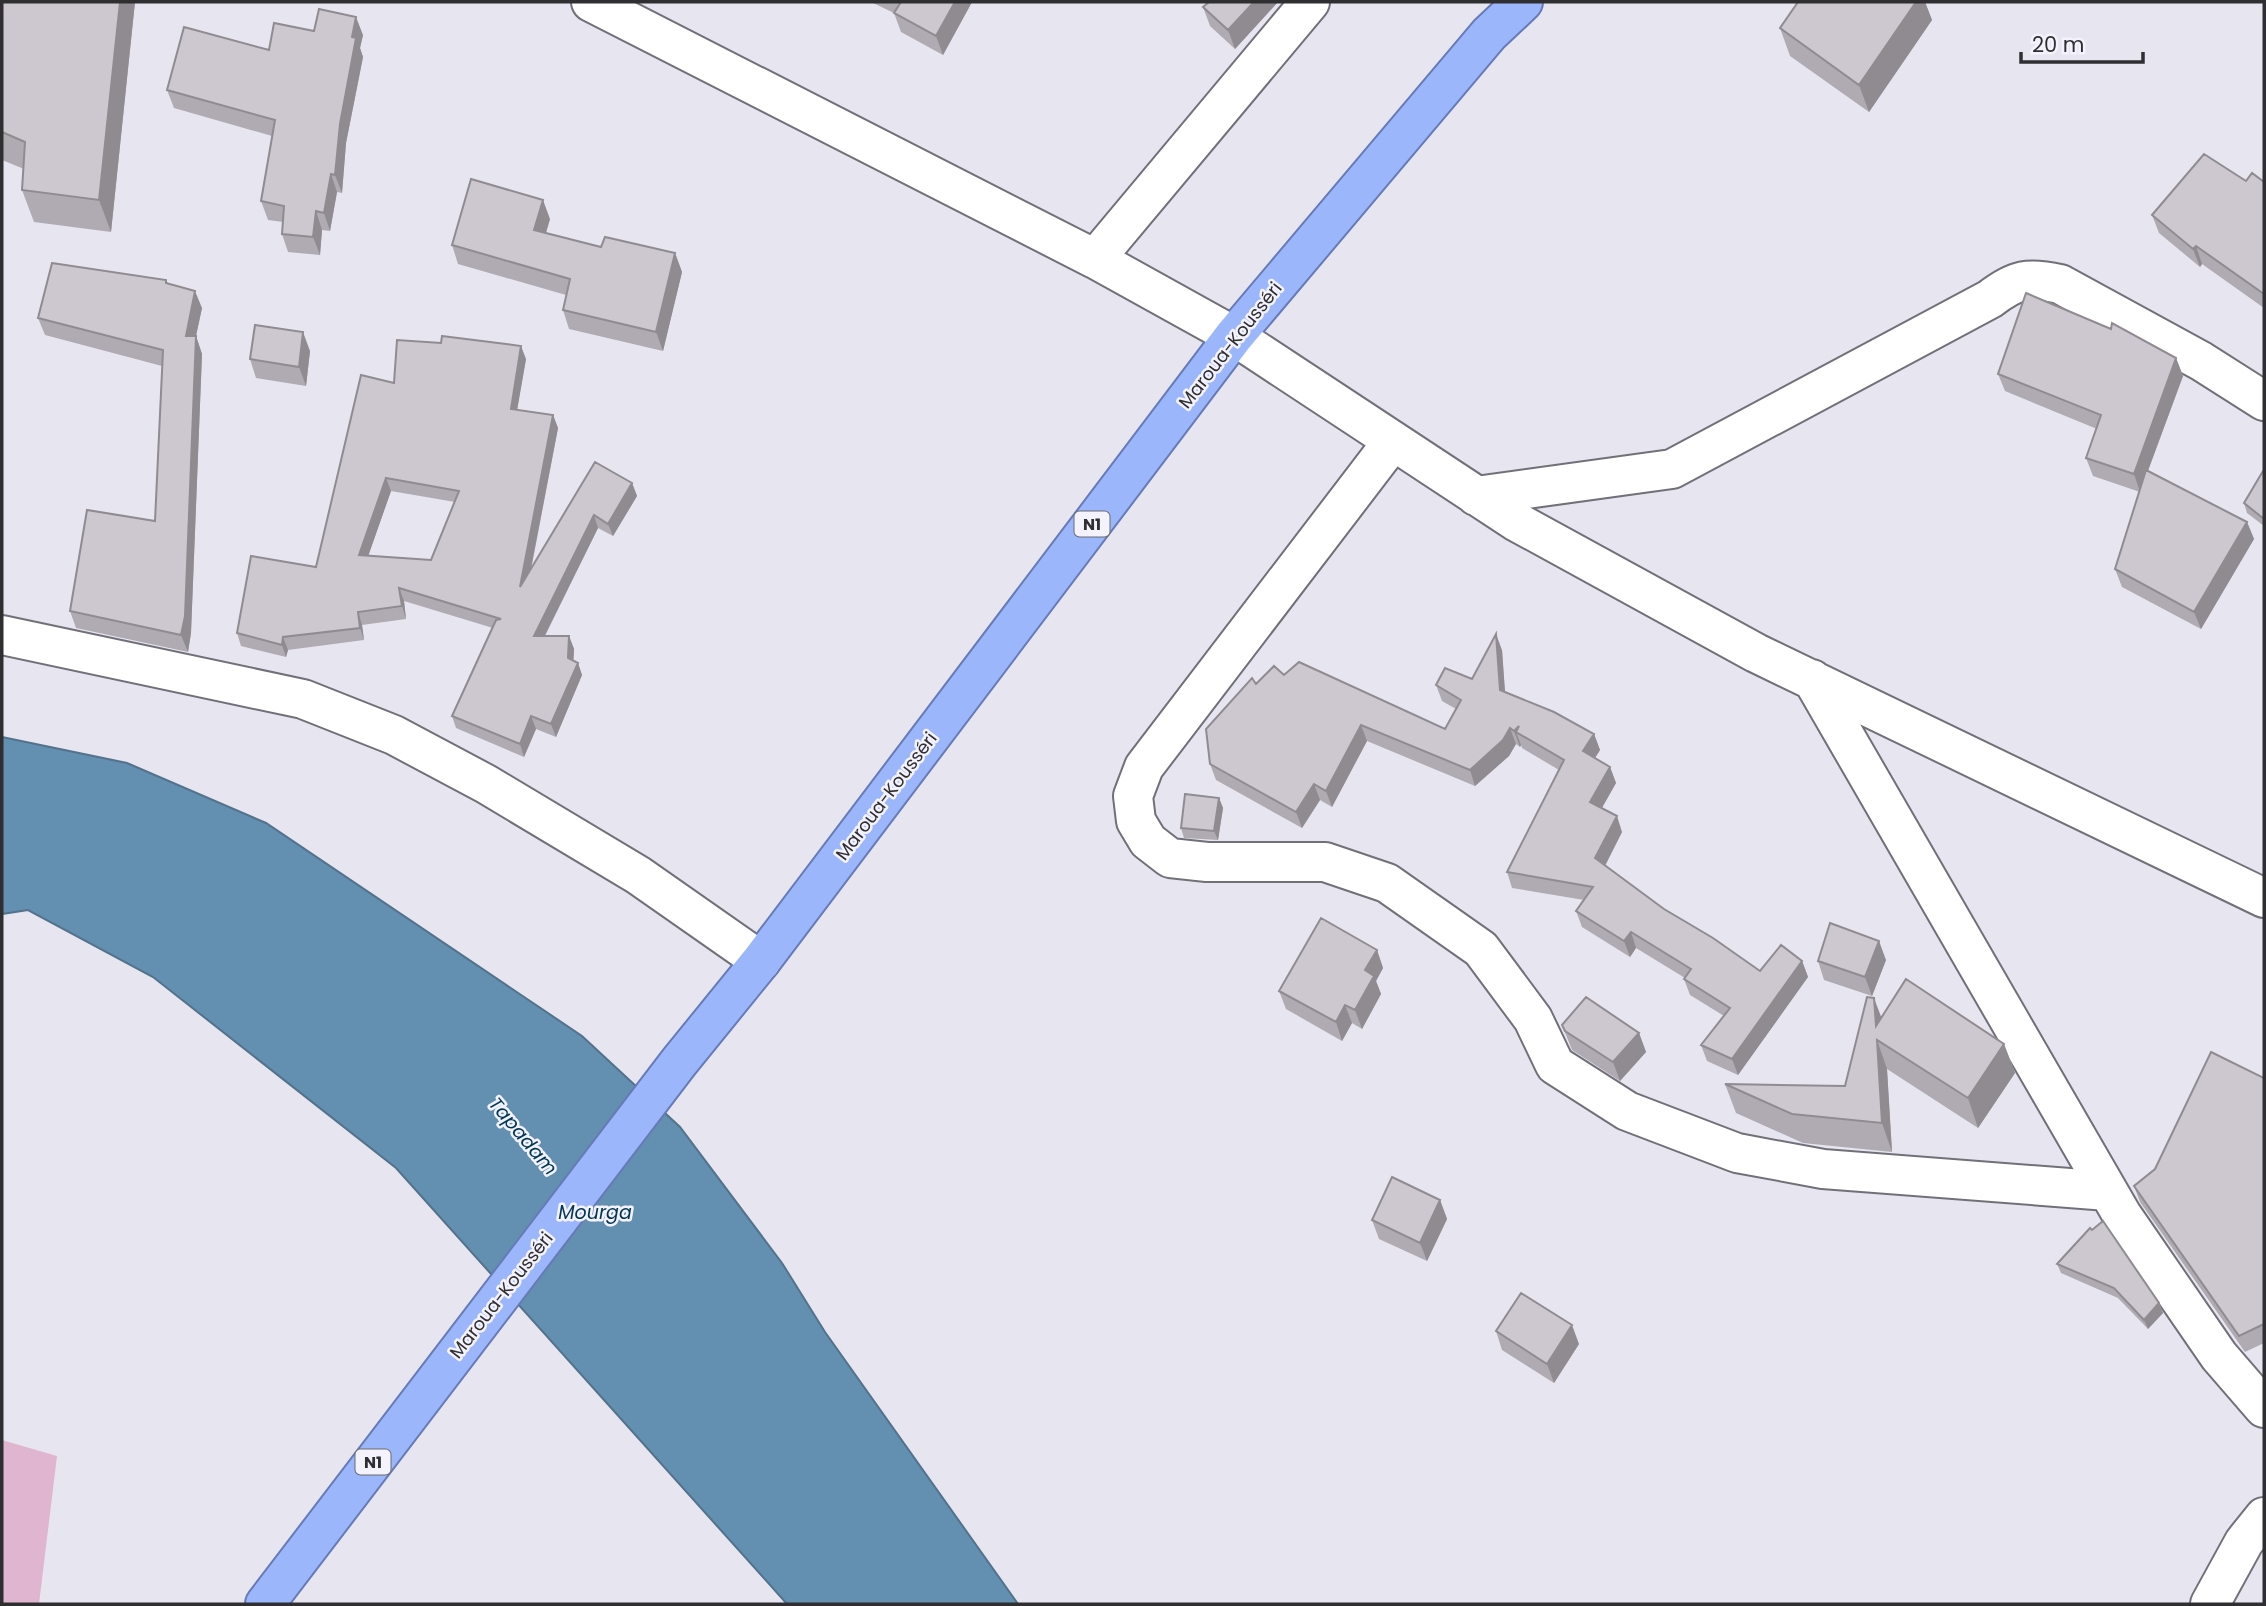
<svg xmlns="http://www.w3.org/2000/svg" width="2266" height="1606" font-family="Poppins,sans-serif">
  <style>
    .green { fill: #e0b5d0 }
    .water { fill: #638fb1; stroke: #53728b; stroke-width: 2 }
    .lines { fill: none; stroke-linecap: round; stroke-linejoin: round }
    .minor-casing { stroke: #717079; stroke-width: 42 }
    .trunk-casing { stroke: #667bb5; stroke-width: 42 }
    .minor { stroke: #fff; stroke-width: 38 }
    .trunk { stroke: #9cb6fc; stroke-width: 38 }
    .wall { fill: #b0abb2; fill-rule: evenodd }
    .shaded-wall { fill: #908b91 }
    .building { fill: #cdc7cf; stroke: #908b91; stroke-width: 2; fill-rule: evenodd }
    .labels { text-anchor: middle; dominant-baseline: central; stroke-width: 5; stroke-linejoin: round; paint-order: stroke }
    .shield { fill: #f4f3fd; stroke: #6a6a6f; stroke-width: 2 }
    .shield-label { font-size: 16px; font-weight: bold; fill: #2f2f32 }
    .street-label { font-size: 18px; fill: #2f2f32; stroke: #f4f3fd }
    .water-label { font-size: 19px; font-style: italic; fill: #003759; stroke: #f4f3fd }
  </style>
  <rect width="100%" height="100%" fill="#e7e6f0"/>
  <path class="green" d="M 2,1440 L 57,1456 L 39,1604 L 2,1604 Z"/>
  <path class="water" d="M 2,737 L 127,763 L 266,823 L 582,1036 L 680,1127 L 782,1263 L 825,1332 L 1018,1604 L 787,1604 L 396,1168 L 153,977 L 28,910 L 2,914 Z"/>
  <g class="lines">
    <g class="minor-casing">
      <path id="minor" d="M 591,2 L 1095,259 L 1234,336 L 1515,521 L 1756,653 L 2264,898
        M 1095,259 L 1310,2
        M 1393,441 L 1144,767 L 1133,796 L 1136,821 L 1148,841 L 1170,858 L 1207,862 L 1325,862 L 1387,883 L 1481,949 L 1533,1019 L 1555,1065 L 1627,1111 L 1737,1153 L 1823,1169 L 2108,1191
        M 1476,496 L 1672,469 L 1990,299 C 2016,279 2028,277 2060,284 L 2201,361 L 2264,401
        M 2,635 L 303,699 L 394,735 L 486,784 L 638,875 L 761,961
        M 1812,679 L 2122,1215 L 2219,1356 L 2264,1408
        M 2210,1604 L 2244,1542 L 2264,1517"/>
    </g>
    <g class="trunk-casing">
      <path id="trunk" d="M 265,1604 L 679,1062 L 761,961 L 1234,336 L 1489,34 L 1523,2"/>
    </g>
    <use href="#minor" class="minor"/>
    <use href="#trunk" class="trunk"/>
  </g>
  <path class="wall" d="M 2,2 L 135,2 L 111,232 L 34,222 L 22,190 L 24,169 L 2,160 Z
    M 871,2 L 972,2 L 943,55 L 901,32 L 894,13 Z
    M 1278,2 L 1235,49 L 1210,26 L 1203,7 Z
    M 1798,2 L 1925,2 L 1932,20 L 1869,112 L 1790,56 L 1780,28 Z
    M 314,31 L 363,35 L 360,48 L 363,57 L 346,143 L 342,193 L 337,192 L 330,231 L 322,230 L 320,255 L 288,252 L 282,234 L 283,222 L 268,220 L 261,201 L 272,136 L 174,108 L 167,90 L 269,50 Z
    M 2246,181 L 2264,182 L 2264,308 L 2202,264 L 2200,267 L 2159,233 L 2152,215 Z
    M 550,219 L 546,233 L 601,247 L 675,253 L 682,272 L 663,351 L 569,329 L 563,310 L 566,295 L 458,264 L 452,245 Z
    M 166,280 L 168,284 L 202,308 L 196,336 L 202,354 L 191,633 L 188,652 L 76,628 L 70,611 L 155,521 L 162,366 L 45,335 L 38,318 Z
    M 310,351 L 306,386 L 256,378 L 250,359 Z
    M 2176,358 L 2183,376 L 2148,471 L 2247,522 L 2254,539 L 2201,629 L 2122,587 L 2115,569 L 2140,492 L 2093,476 L 2086,458 L 2097,429 L 2005,391 L 1998,374 Z
    M 526,359 L 517,410 L 553,415 L 558,428 L 531,570 L 632,483 L 637,496 L 613,536 L 598,528 L 545,636 L 569,636 L 574,649 L 573,661 L 578,663 L 582,675 L 556,737 L 536,729 L 524,757 L 456,728 L 452,716 L 493,628 L 404,601 L 406,619 L 362,625 L 364,640 L 288,650 L 286,657 L 241,646 L 237,633 L 316,567 L 394,383 ZM 391,491 L 455,502 L 431,560 L 368,556 Z
    M 2264,471 L 2264,526 L 2247,513 L 2244,503 Z
    M 1502,650 L 1505,692 L 1594,734 L 1600,750 L 1595,758 L 1610,767 L 1616,783 L 1602,808 L 1622,832 L 1605,865 L 1664,909 L 1760,971 L 1802,961 L 1808,977 L 1738,1075 L 1707,1061 L 1701,1045 L 1724,1016 L 1690,995 L 1684,979 L 1685,978 L 1636,948 L 1630,957 L 1582,927 L 1576,911 L 1584,900 L 1512,888 L 1507,872 L 1559,770 L 1522,748 L 1521,745 L 1520,747 L 1516,744 L 1509,756 L 1475,786 L 1367,741 L 1332,807 L 1320,800 L 1302,828 L 1216,780 L 1210,764 L 1256,684 L 1284,675 L 1445,729 L 1456,709 L 1442,701 L 1436,685 L 1472,679 Z
    M 1219,798 L 1223,808 L 1218,840 L 1184,838 L 1181,828 Z
    M 1377,950 L 1383,968 L 1376,981 L 1381,994 L 1362,1029 L 1352,1023 L 1342,1041 L 1286,1009 L 1279,991 Z
    M 1886,960 L 1872,996 L 1824,980 L 1818,961 Z
    M 1881,1018 L 2004,1044 L 2015,1073 L 1978,1128 L 1887,1069 L 1892,1152 L 1803,1143 L 1736,1113 L 1725,1084 L 1845,1086 Z
    M 1562,1025 L 1639,1033 L 1646,1052 L 1620,1081 L 1572,1050 Z
    M 2264,1078 L 2264,1343 L 2245,1352 L 2140,1202 L 2134,1186 Z
    M 1440,1200 L 1447,1219 L 1427,1261 L 1379,1239 L 1372,1220 Z
    M 2057,1264 L 2159,1303 L 2163,1313 L 2148,1329 L 2118,1298 L 2061,1273 Z
    M 1496,1331 L 1579,1344 L 1554,1383 L 1502,1350 Z"/>
  <path class="shaded-wall" d="M 120,2 L 135,2 L 111,232 L 99,200 Z
    M 955,2 L 972,2 L 943,55 L 936,36 Z
    M 1254,2 L 1278,2 L 1235,49 L 1228,30 Z
    M 1916,2 L 1925,2 L 1932,20 L 1869,112 L 1859,85 Z
    M 356,17 L 363,35 L 360,48 L 363,57 L 346,143 L 342,193 L 335,175 L 340,124 L 352,37 Z
    M 331,174 L 337,192 L 330,231 L 324,213 Z
    M 543,200 L 550,219 L 541,249 L 534,230 Z
    M 316,211 L 322,230 L 320,255 L 313,237 Z
    M 2196,246 L 2202,264 L 2200,267 L 2193,249 Z
    M 675,253 L 682,272 L 663,351 L 656,332 Z
    M 195,291 L 202,308 L 192,354 L 186,336 Z
    M 303,332 L 310,351 L 306,386 L 299,367 Z
    M 196,336 L 202,354 L 191,633 L 188,652 L 181,635 Z
    M 521,346 L 526,359 L 515,422 L 511,409 Z
    M 2176,358 L 2183,376 L 2140,492 L 2134,474 Z
    M 553,415 L 558,428 L 525,599 L 520,587 Z
    M 386,478 L 391,491 L 364,568 L 359,555 Z
    M 632,483 L 637,496 L 613,536 L 608,524 Z
    M 594,515 L 598,528 L 538,649 L 534,636 Z
    M 2247,522 L 2254,539 L 2201,629 L 2194,612 Z
    M 399,588 L 404,601 L 406,619 L 402,606 Z
    M 358,612 L 362,625 L 364,640 L 360,628 Z
    M 1496,634 L 1502,650 L 1506,706 L 1500,690 Z
    M 569,636 L 574,649 L 573,671 L 568,658 Z
    M 283,637 L 288,650 L 286,657 L 282,645 Z
    M 578,663 L 582,675 L 556,737 L 551,724 Z
    M 531,716 L 536,729 L 524,757 L 520,744 Z
    M 1361,725 L 1367,741 L 1332,807 L 1326,791 Z
    M 1519,726 L 1516,732 L 1521,745 L 1520,747 L 1514,731 Z
    M 1510,728 L 1516,744 L 1509,756 L 1475,786 L 1470,770 Z
    M 1594,734 L 1600,750 L 1589,767 L 1583,751 Z
    M 1610,767 L 1616,783 L 1596,818 L 1590,802 Z
    M 1314,784 L 1320,800 L 1302,828 L 1296,812 Z
    M 1219,798 L 1223,808 L 1218,840 L 1214,831 Z
    M 1617,816 L 1622,832 L 1601,874 L 1595,858 Z
    M 1631,932 L 1636,948 L 1630,957 L 1624,941 Z
    M 1879,941 L 1886,960 L 1872,996 L 1865,977 Z
    M 1377,950 L 1383,968 L 1376,981 L 1381,994 L 1362,1029 L 1355,1010 L 1365,970 Z
    M 1802,961 L 1808,977 L 1738,1075 L 1732,1059 Z
    M 1874,998 L 1885,1027 L 1876,1026 Z
    M 1345,1005 L 1352,1023 L 1342,1041 L 1336,1022 Z
    M 1639,1033 L 1646,1052 L 1620,1081 L 1613,1062 Z
    M 1877,1040 L 1887,1069 L 1892,1152 L 1882,1123 Z
    M 2004,1044 L 2015,1073 L 1978,1128 L 1968,1098 Z
    M 1440,1200 L 1447,1219 L 1427,1261 L 1420,1243 Z
    M 2159,1303 L 2163,1313 L 2148,1329 L 2144,1320 Z
    M 1572,1325 L 1579,1344 L 1554,1383 L 1547,1364 Z"/>
  <path class="building" d="M 2,2 L 120,2 L 99,200 L 22,190 L 25,142 L 2,132 Z
    M 901,2 L 955,2 L 936,36 L 894,13 Z
    M 1209,2 L 1254,2 L 1228,30 L 1203,7 Z
    M 1798,2 L 1916,2 L 1859,85 L 1780,28 Z
    M 319,9 L 356,17 L 352,37 L 356,38 L 340,124 L 335,175 L 331,174 L 324,213 L 316,211 L 313,237 L 282,234 L 284,206 L 261,201 L 275,120 L 167,90 L 184,27 L 269,50 L 274,23 L 314,31 Z
    M 2204,154 L 2246,181 L 2252,173 L 2264,182 L 2264,294 L 2196,246 L 2193,249 L 2152,215 Z
    M 471,179 L 543,200 L 534,230 L 601,247 L 605,237 L 675,253 L 656,332 L 563,310 L 570,279 L 452,245 Z
    M 52,263 L 166,280 L 166,283 L 195,291 L 186,336 L 196,336 L 185,616 L 181,635 L 70,611 L 87,510 L 155,521 L 163,350 L 38,318 Z
    M 2026,293 L 2111,329 L 2112,323 L 2176,358 L 2134,474 L 2086,458 L 2101,415 L 1998,374 Z
    M 255,325 L 303,332 L 299,367 L 250,359 Z
    M 442,336 L 521,346 L 511,409 L 553,415 L 520,587 L 595,462 L 632,483 L 608,524 L 594,515 L 534,636 L 569,636 L 568,658 L 578,663 L 551,724 L 531,716 L 520,744 L 452,716 L 496,620 L 501,619 L 399,588 L 402,606 L 358,612 L 360,628 L 283,637 L 282,645 L 237,633 L 251,556 L 316,567 L 361,375 L 394,383 L 397,340 L 441,343 ZM 386,478 L 459,491 L 431,560 L 359,555 Z
    M 2146,470 L 2247,522 L 2194,612 L 2115,569 Z
    M 2263,471 L 2264,471 L 2264,519 L 2244,503 Z
    M 1496,634 L 1500,690 L 1554,712 L 1594,734 L 1583,751 L 1610,767 L 1590,802 L 1617,816 L 1595,858 L 1664,909 L 1713,938 L 1760,971 L 1781,945 L 1802,961 L 1732,1059 L 1701,1045 L 1730,1008 L 1684,979 L 1691,969 L 1631,932 L 1624,941 L 1576,911 L 1593,887 L 1507,872 L 1564,760 L 1516,732 L 1519,726 L 1514,731 L 1510,728 L 1503,740 L 1470,770 L 1361,725 L 1326,791 L 1314,784 L 1296,812 L 1210,764 L 1206,729 L 1252,678 L 1256,684 L 1274,666 L 1284,675 L 1299,662 L 1445,729 L 1461,700 L 1436,685 L 1445,668 L 1472,679 Z
    M 1185,794 L 1219,798 L 1214,831 L 1181,828 Z
    M 1321,918 L 1377,950 L 1365,970 L 1374,976 L 1355,1010 L 1345,1005 L 1336,1022 L 1279,991 Z
    M 1830,923 L 1879,941 L 1865,977 L 1818,961 Z
    M 1906,979 L 2004,1044 L 1968,1098 L 1877,1040 L 1882,1123 L 1792,1114 L 1725,1084 L 1845,1086 L 1867,997 L 1874,998 L 1876,1026 Z
    M 1586,997 L 1639,1033 L 1613,1062 L 1565,1031 L 1562,1025 Z
    M 2211,1052 L 2264,1078 L 2264,1324 L 2239,1336 L 2134,1186 L 2155,1169 Z
    M 1392,1177 L 1440,1200 L 1420,1243 L 1372,1220 Z
    M 2103,1221 L 2159,1303 L 2144,1320 L 2114,1288 L 2057,1264 L 2090,1228 L 2092,1230 Z
    M 1521,1293 L 1572,1325 L 1547,1364 L 1496,1331 Z"/>
  <g class="labels">
    <g class="shield">
      <rect x="1074.5" y="511.5" width="35" height="25" rx="5"/>
      <rect x="355.5" y="1449.5" width="35" height="25" rx="5"/>
    </g>
    <g class="shield-label">
      <text x="1092" y="524">N1</text>
      <text x="373" y="1462">N1</text>
    </g>
    <g class="street-label">
      <text transform="translate(1230 345) rotate(-52)">Maroua-Kousséri</text>
      <text transform="translate(886 796) rotate(-53)">Maroua-Kousséri</text>
      <text transform="translate(501 1295) rotate(-52)">Maroua-Kousséri</text>
    </g>
    <g class="water-label">
      <text transform="translate(523 1136) rotate(50)">Tapadam</text>
      <text x="595" y="1212">Mourga</text>
    </g>
  </g>
  <rect width="2266" height="1606" fill="none" stroke="#2f2f32" stroke-width="7"/>
  <path d="M2021 52v10h122v-10" fill="none" stroke="#2f2f32" stroke-width="3.5"/>
  <text x="2032" y="52" font-size="21" fill="#2f2f32" stroke="#f4f3fd" stroke-width="5" paint-order="stroke">20 m</text>
</svg>
